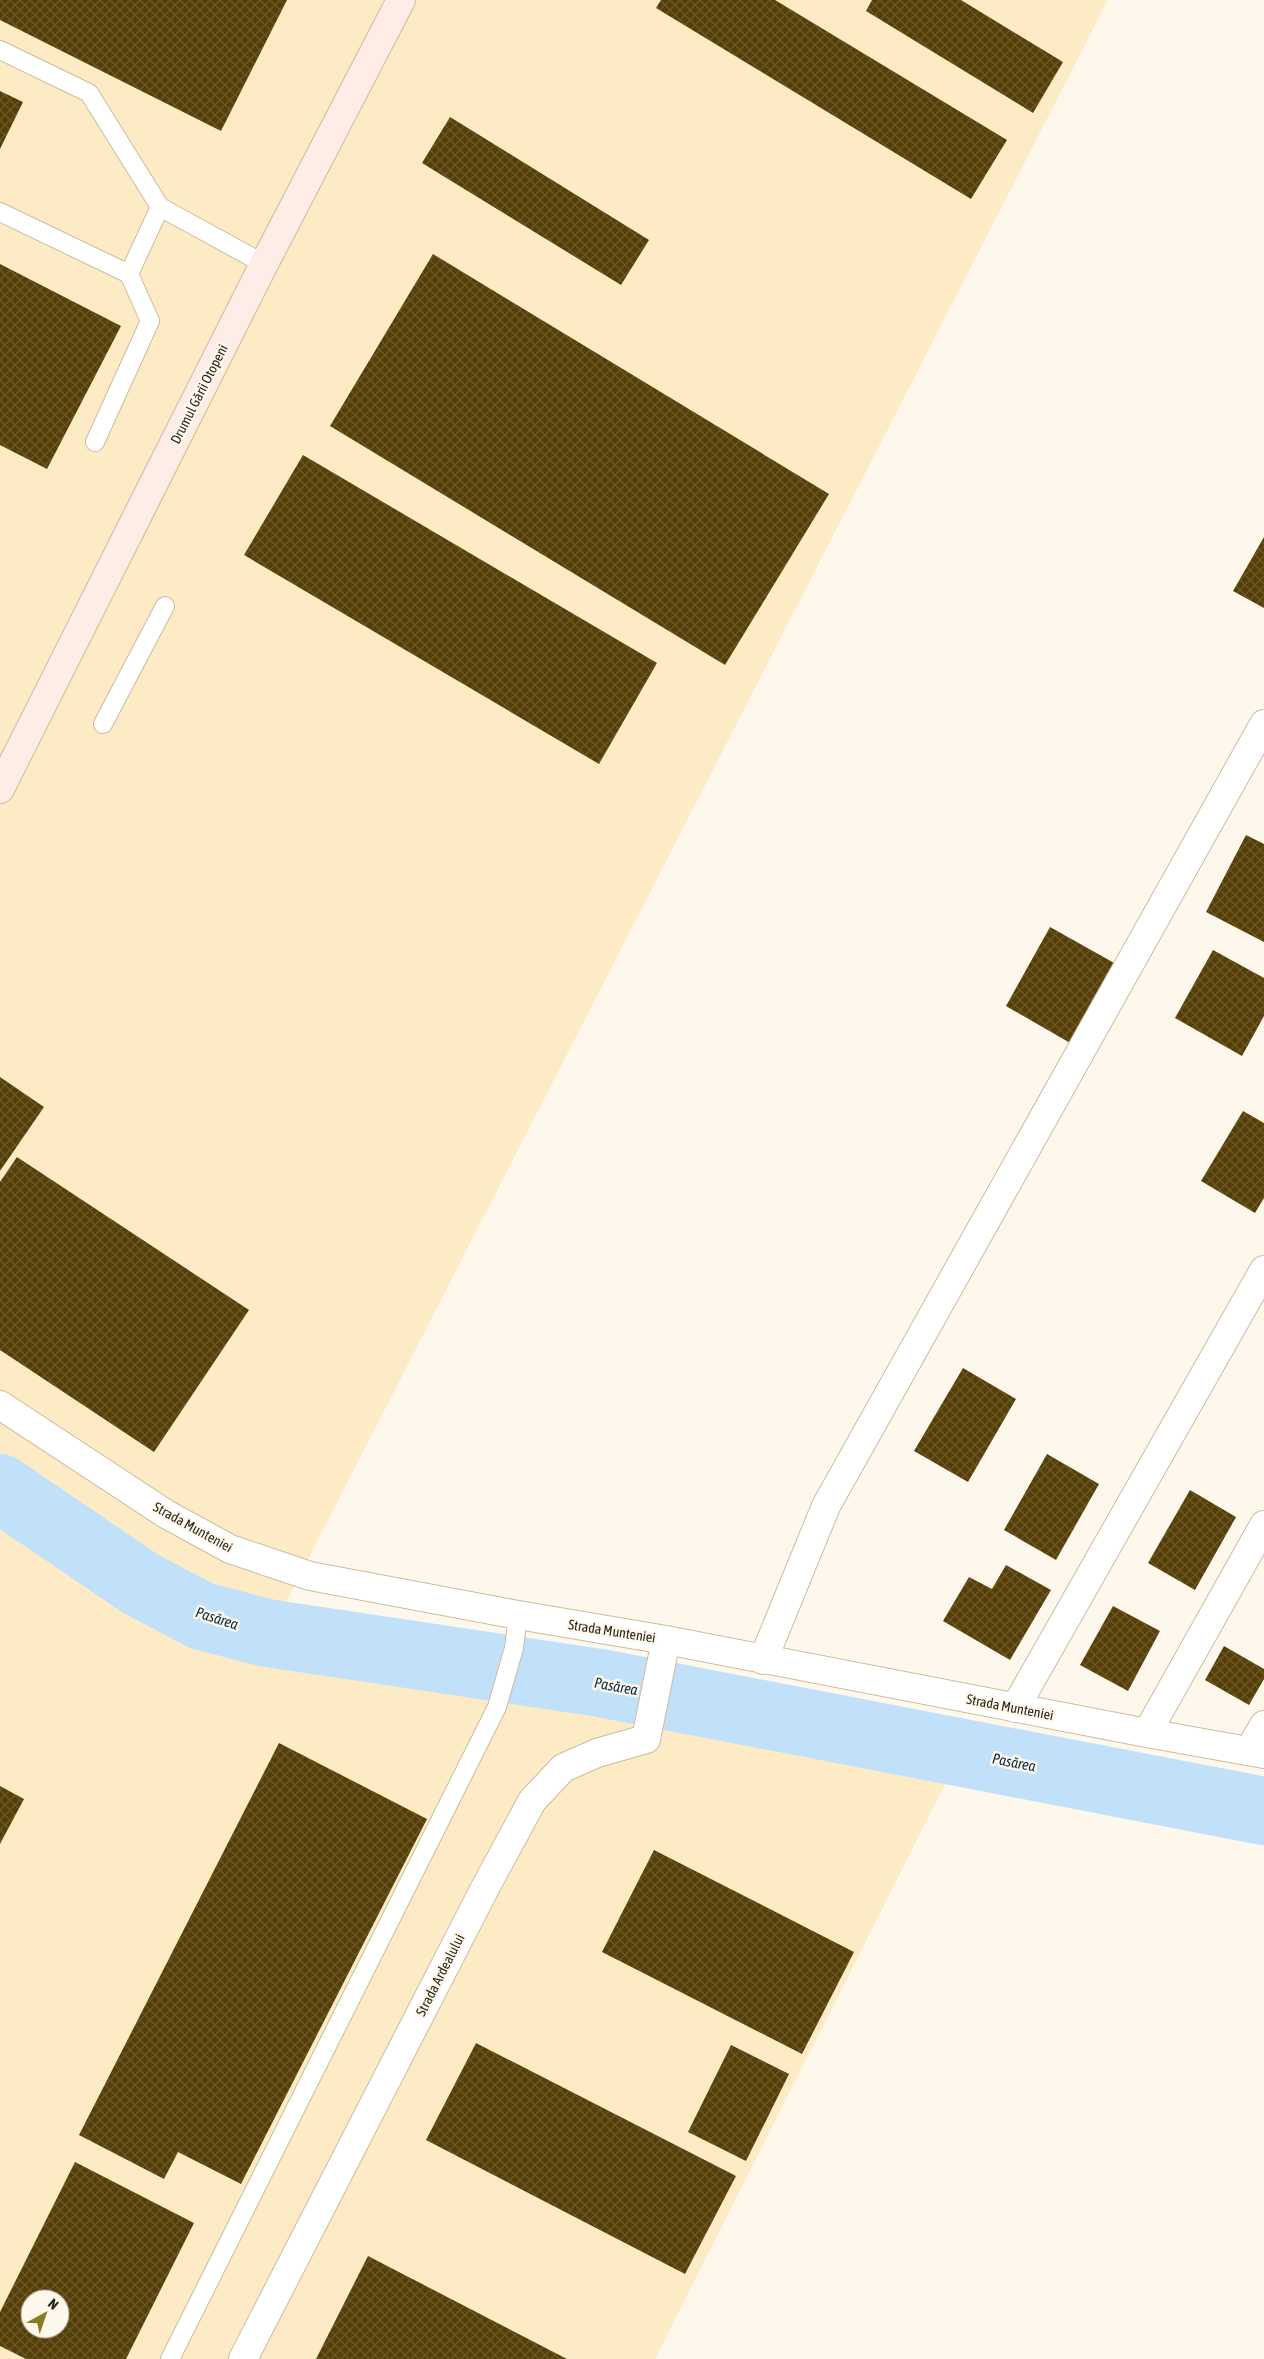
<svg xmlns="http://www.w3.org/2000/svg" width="1264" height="2359" font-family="'Asap Condensed',sans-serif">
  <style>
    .built { fill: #fdebc5; fill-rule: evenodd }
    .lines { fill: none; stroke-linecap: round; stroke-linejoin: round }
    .river { stroke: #c1e1fb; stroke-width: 68 }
    .building { fill: url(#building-cross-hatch); fill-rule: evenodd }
    .lane-casing { stroke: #cbbc9f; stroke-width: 20 }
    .street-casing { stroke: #cbbc9f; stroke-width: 30 }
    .secondary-casing { stroke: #cbbc9f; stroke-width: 30 }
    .lane { stroke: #fff; stroke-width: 18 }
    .street { stroke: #fff; stroke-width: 28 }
    .secondary { stroke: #fdede6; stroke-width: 28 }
    .labels { text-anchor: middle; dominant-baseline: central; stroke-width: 5; stroke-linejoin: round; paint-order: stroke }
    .street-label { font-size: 14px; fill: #2c261b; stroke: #fef8ec }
    .water-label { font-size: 15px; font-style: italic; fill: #062c45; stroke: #fef8ec }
  </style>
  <defs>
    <pattern id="building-cross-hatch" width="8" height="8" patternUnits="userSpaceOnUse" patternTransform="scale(1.25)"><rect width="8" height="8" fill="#553f06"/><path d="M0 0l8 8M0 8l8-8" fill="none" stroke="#6a582a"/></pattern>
  </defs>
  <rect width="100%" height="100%" fill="#fef8ec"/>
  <path class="built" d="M 0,0 L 1108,0 L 284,1606 L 500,1636 L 974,1727 L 655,2359 L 0,2359 ZM 30,2299 L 60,2299 L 60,2329 L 30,2329 Z"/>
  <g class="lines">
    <path class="river" d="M 0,1488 L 141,1584 L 202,1616 L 267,1633 L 600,1683 L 1264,1811"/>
  </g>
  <path class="building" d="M 0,0 L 287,0 L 221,131 L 0,20 Z
    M 661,0 L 775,0 L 1007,140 L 971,199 L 656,8 Z
    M 872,0 L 961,0 L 1063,62 L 1033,113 L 866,11 Z
    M 0,91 L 23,102 L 0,149 Z
    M 450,117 L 649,240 L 621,285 L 422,163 Z
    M 433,254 L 829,494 L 725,665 L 330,426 Z
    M 0,264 L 121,326 L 47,469 L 0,445 Z
    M 303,455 L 657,663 L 599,764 L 244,555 Z
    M 1264,537 L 1264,608 L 1233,591 Z
    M 1246,835 L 1264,844 L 1264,942 L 1206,912 Z
    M 1050,927 L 1116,964 L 1072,1044 L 1006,1006 Z
    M 1213,950 L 1264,978 L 1264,1016 L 1242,1056 L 1175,1018 Z
    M 0,1077 L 44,1107 L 0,1171 Z
    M 1243,1111 L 1264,1123 L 1264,1198 L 1255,1213 L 1201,1181 Z
    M 17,1157 L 249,1310 L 154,1452 L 0,1350 L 0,1182 Z
    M 963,1368 L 1016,1399 L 968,1482 L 914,1451 Z
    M 1047,1454 L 1099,1484 L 1056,1560 L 1004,1530 Z
    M 1190,1490 L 1236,1517 L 1195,1590 L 1148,1563 Z
    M 1006,1565 L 1051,1590 L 1010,1660 L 943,1621 L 969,1577 L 992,1589 Z
    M 1113,1606 L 1160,1631 L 1128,1691 L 1080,1665 Z
    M 1224,1646 L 1264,1669 L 1264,1679 L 1249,1705 L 1205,1680 Z
    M 279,1743 L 427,1819 L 241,2184 L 178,2152 L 164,2179 L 79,2135 Z
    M 0,1786 L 24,1799 L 0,1844 Z
    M 654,1850 L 854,1952 L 802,2054 L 602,1952 Z
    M 476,2043 L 736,2176 L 685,2274 L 426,2140 Z
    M 731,2045 L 789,2074 L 746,2161 L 688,2132 Z
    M 75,2162 L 194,2223 L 126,2359 L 26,2359 L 0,2346 L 0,2312 ZM 30,2299 L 60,2299 L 60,2329 L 30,2329 Z
    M 368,2256 L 567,2359 L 316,2359 Z"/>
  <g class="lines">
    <g class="lane-casing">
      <path id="lane" d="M 0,50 L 89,93 L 160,207 L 264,264
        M 0,212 L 129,274 L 160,207
        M 95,442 L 150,321 L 129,274
        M 103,724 L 165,606
        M 170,2359 L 497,1707 L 514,1648 L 518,1615"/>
    </g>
    <g class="street-casing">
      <path id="street" d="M 0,1405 L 166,1514 L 230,1549 L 310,1576 L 518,1615 L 666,1640 L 1147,1733 L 1264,1754
        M 763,1660 L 826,1506 L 1264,724
        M 1015,1708 L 1264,1270
        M 1147,1733 L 1264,1525
        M 1249,1751 L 1264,1725
        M 243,2359 L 485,1888 L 532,1801 L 563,1768 L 597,1753 L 646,1739 L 666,1640"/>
    </g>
    <g class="secondary-casing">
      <path id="secondary" d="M 0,789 L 264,264 L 401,0"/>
    </g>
    <use href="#lane" class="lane"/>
    <use href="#street" class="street"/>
    <use href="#secondary" class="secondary"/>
  </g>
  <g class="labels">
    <g class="street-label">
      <text transform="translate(199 394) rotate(-63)">Drumul Gării Otopeni</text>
      <text transform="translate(193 1527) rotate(29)">Strada Munteniei</text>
      <text transform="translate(612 1631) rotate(9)">Strada Munteniei</text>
      <text transform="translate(1010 1707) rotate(11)">Strada Munteniei</text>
      <text transform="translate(440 1975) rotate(-63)">Strada Ardealului</text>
    </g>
    <g class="water-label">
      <text transform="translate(217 1618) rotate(18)">Pasărea</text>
      <text transform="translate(616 1686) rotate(10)">Pasărea</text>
      <text transform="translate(1014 1762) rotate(11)">Pasărea</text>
    </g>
  </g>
  <g transform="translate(45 2314) rotate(40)"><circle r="24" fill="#fef8ec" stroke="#aaa498"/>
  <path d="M0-4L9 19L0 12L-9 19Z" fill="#8a7b21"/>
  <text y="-8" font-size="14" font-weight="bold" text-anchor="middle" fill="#2c261b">N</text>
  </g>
</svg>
